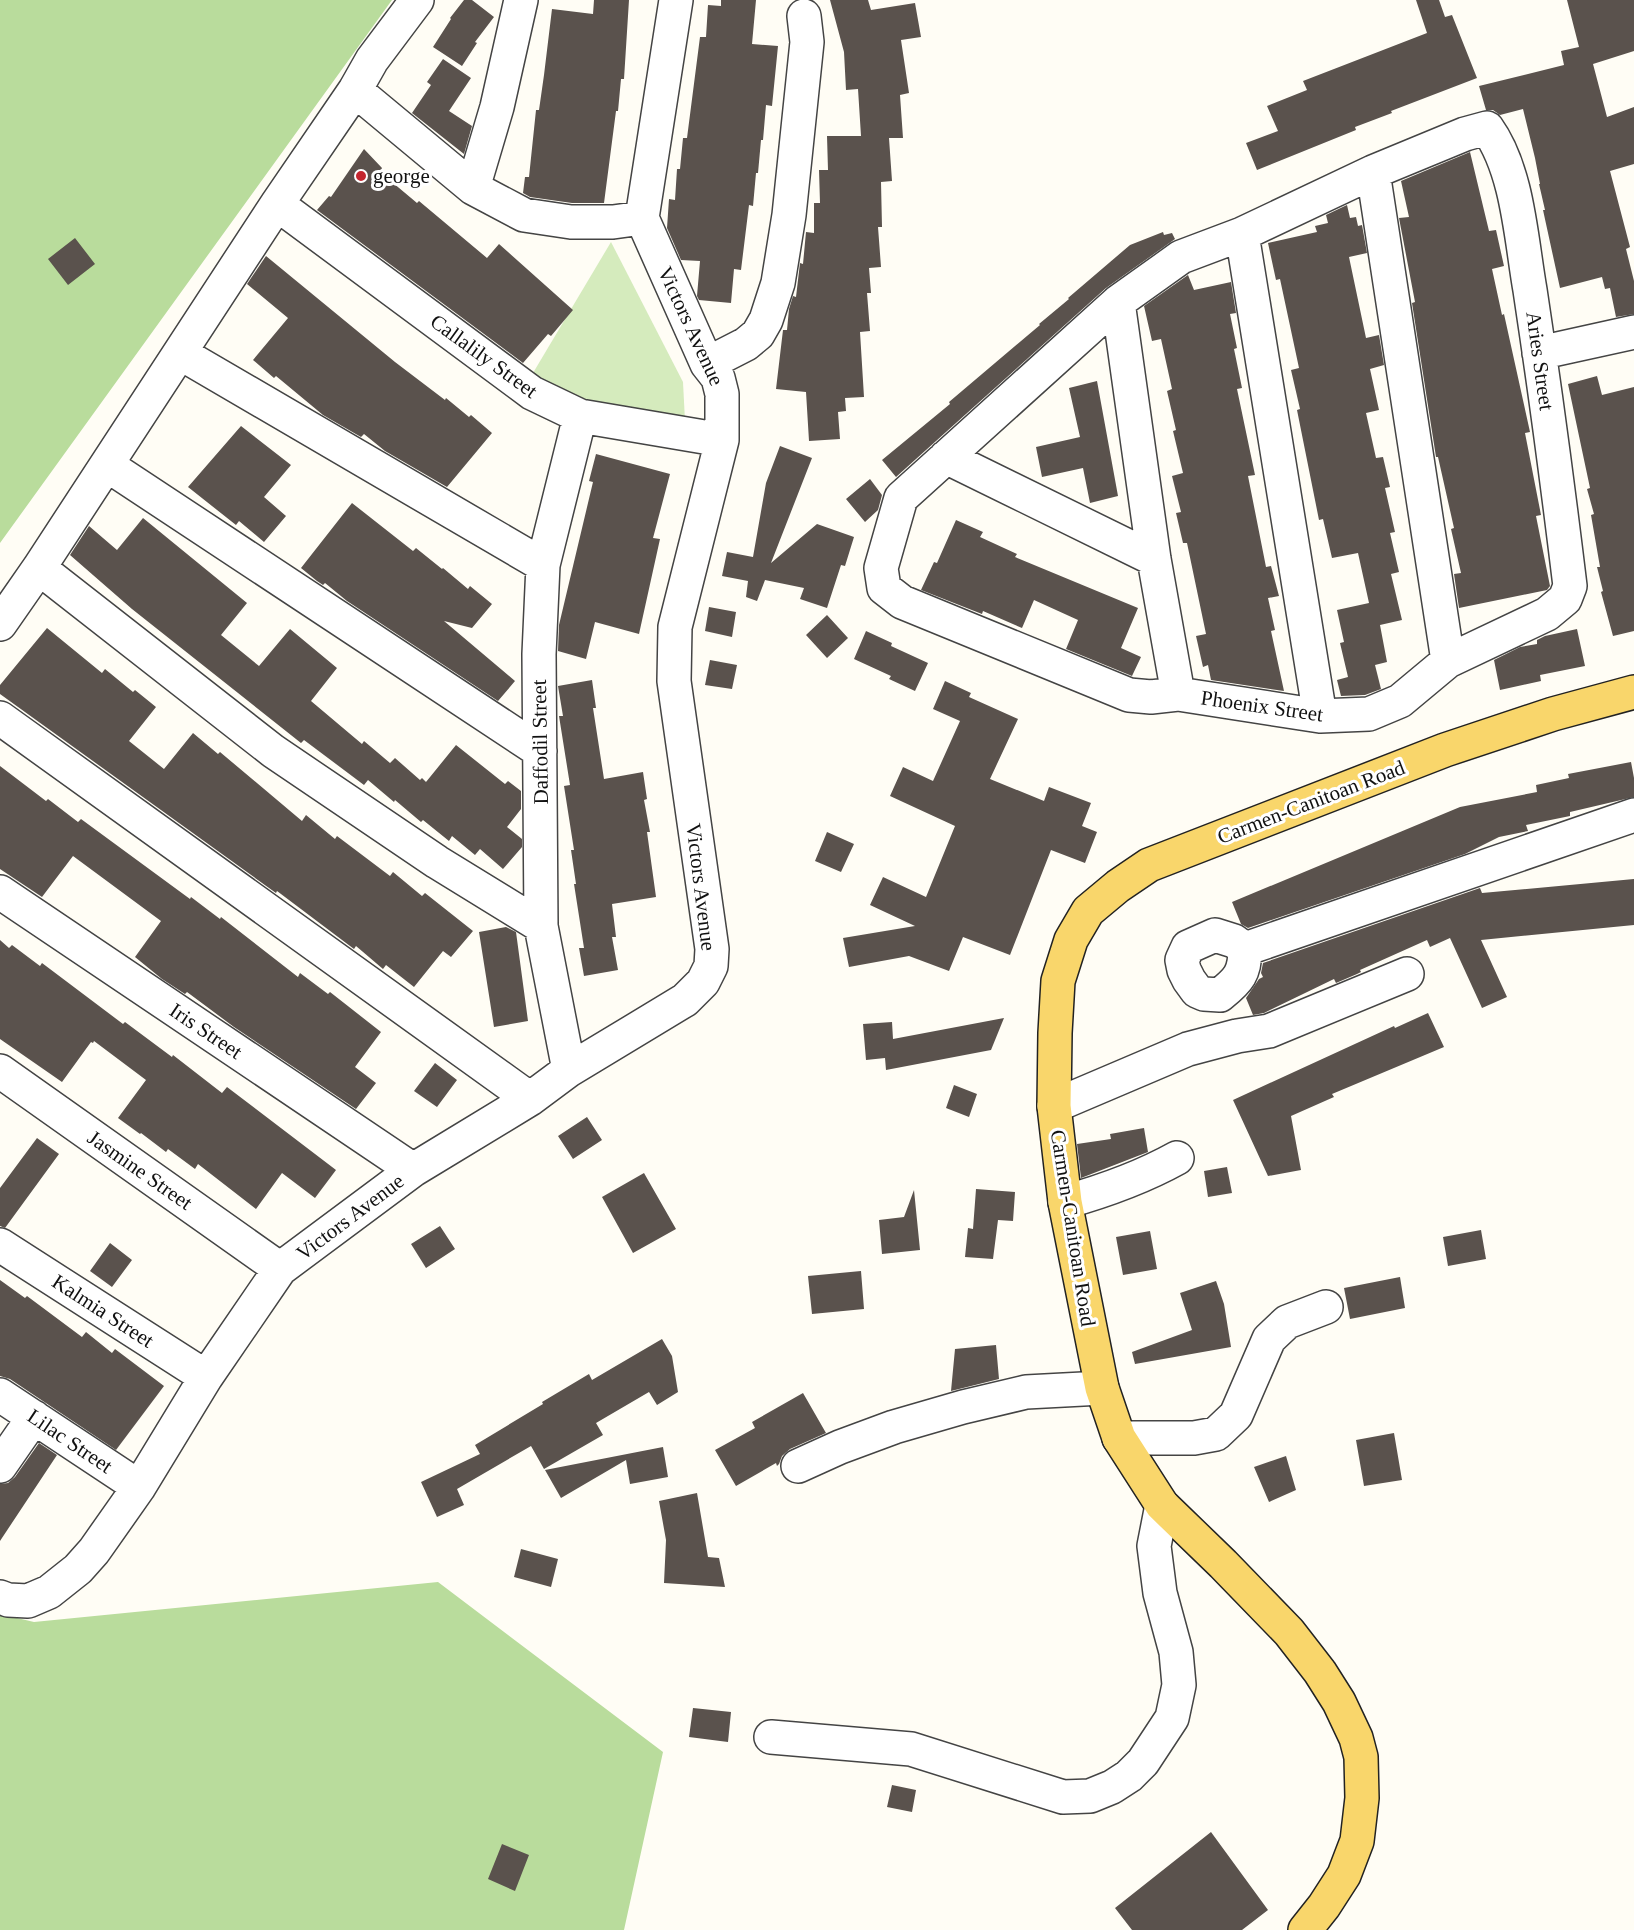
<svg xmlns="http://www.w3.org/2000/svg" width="1634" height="1930" font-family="Georgia,serif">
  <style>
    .green { fill: #d5ebbd }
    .forest { fill: #b9dc9c }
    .building { fill: #5a524d }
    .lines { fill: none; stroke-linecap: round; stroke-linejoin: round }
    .minor-casing { stroke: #444; stroke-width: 36 }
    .major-casing { stroke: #222; stroke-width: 36 }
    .minor { stroke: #fff; stroke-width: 33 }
    .major { stroke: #f9d66b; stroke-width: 33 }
    .poi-dot { fill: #c4262e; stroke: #fff; stroke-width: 2 }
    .labels { text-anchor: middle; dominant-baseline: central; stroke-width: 6; stroke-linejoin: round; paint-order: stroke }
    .poi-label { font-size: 21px; fill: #111; stroke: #fff; text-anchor: start }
    .street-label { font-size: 21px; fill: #111; stroke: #fff }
  </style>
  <rect width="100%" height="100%" fill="#fffdf5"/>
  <path class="green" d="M 611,242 L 683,382 L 685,421 L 618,410 L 565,395 L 530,378 Z"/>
  <path class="forest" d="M 0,0 L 392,0 L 0,543 Z
    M 438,1582 L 663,1752 L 624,1930 L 0,1930 L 0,1614 L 34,1622 Z"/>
  <path class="building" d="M 464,0 L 472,0 L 494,17 L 475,42 L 477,43 L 462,66 L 433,47 L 451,19 L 450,18 Z
    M 594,0 L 629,0 L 624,79 L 621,79 L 618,111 L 616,111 L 604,203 L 572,203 L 530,197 L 523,193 L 525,177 L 529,177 L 536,110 L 539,110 L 544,75 L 552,9 L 593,14 Z
    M 721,0 L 756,0 L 752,44 L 778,46 L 772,106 L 766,105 L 763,140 L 761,140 L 758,173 L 756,173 L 753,206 L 749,205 L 741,270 L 734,269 L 731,303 L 699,300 L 697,296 L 700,261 L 681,260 L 667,228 L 669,199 L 675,200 L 677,169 L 680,169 L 683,138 L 687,138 L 700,37 L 706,37 L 708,5 L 721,6 Z
    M 830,0 L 868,0 L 871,10 L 915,3 L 921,37 L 901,40 L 909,93 L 900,95 L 903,138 L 889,138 L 892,181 L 881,182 L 882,227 L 878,227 L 881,267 L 869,268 L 871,293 L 867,293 L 870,331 L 860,332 L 864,397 L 845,398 L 846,411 L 838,412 L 840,439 L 809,441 L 806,392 L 776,389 L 783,330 L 787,330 L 789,309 L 793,296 L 796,297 L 800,263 L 803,264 L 806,232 L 814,233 L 814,203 L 820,203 L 819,170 L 828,170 L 827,136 L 861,136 L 858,89 L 846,90 L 844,52 Z
    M 1416,0 L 1439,0 L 1445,17 L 1452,15 L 1477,78 L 1391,111 L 1392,113 L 1355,127 L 1356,130 L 1257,170 L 1246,143 L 1278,131 L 1267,106 L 1307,90 L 1303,81 L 1427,33 Z
    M 1567,0 L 1634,0 L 1634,51 L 1593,64 L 1607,117 L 1634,107 L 1634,164 L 1610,171 L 1630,247 L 1626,249 L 1634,281 L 1634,314 L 1616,317 L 1610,288 L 1605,289 L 1602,277 L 1560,288 L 1543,210 L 1545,210 L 1539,184 L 1540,184 L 1535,158 L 1523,109 L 1500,115 L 1493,110 L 1486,110 L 1479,86 L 1564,65 L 1561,51 L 1579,47 Z
    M 443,59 L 471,78 L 449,111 L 472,126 L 464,154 L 412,113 L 431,85 L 427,82 Z
    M 364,149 L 382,168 L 380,172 L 417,203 L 419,201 L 487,258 L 499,244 L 573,310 L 551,336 L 548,334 L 523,363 L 317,210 L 329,196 L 331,197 Z
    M 1470,152 L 1489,231 L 1496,230 L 1504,266 L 1492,269 L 1502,315 L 1504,314 L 1530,432 L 1525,433 L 1541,515 L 1536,516 L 1550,586 L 1547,590 L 1459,608 L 1454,574 L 1461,573 L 1451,529 L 1454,528 L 1438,457 L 1436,457 L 1412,303 L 1415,302 L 1399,218 L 1409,217 L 1401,181 Z
    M 1347,205 L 1350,218 L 1356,217 L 1358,226 L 1362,225 L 1367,253 L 1349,257 L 1366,338 L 1379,335 L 1384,365 L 1370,369 L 1379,410 L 1366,413 L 1376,458 L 1383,457 L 1390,487 L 1385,488 L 1395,532 L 1390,533 L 1399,572 L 1391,574 L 1402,620 L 1380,625 L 1387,662 L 1375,665 L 1381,689 L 1365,695 L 1341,696 L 1337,680 L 1348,677 L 1340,643 L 1344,642 L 1337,610 L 1369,603 L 1358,553 L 1332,558 L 1323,519 L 1319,520 L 1297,410 L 1300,409 L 1291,370 L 1299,368 L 1280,279 L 1276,280 L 1268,243 L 1317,232 L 1315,226 L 1328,223 L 1326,215 Z
    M 1163,232 L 1164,235 L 1172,233 L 1175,239 L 1106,288 L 896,477 L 882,460 L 950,404 L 949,402 L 1040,325 L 1039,324 L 1069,299 L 1068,298 L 1130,245 Z
    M 75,238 L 95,264 L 68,285 L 48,259 Z
    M 266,256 L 395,362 L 445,400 L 446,398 L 469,417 L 471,415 L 492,433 L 447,487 L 385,451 L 364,434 L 361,437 L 323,415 L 276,376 L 274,378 L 253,360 L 288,318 L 247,284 Z
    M 1188,275 L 1194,290 L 1231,282 L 1236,313 L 1230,314 L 1237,348 L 1234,349 L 1242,388 L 1237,389 L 1255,475 L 1248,476 L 1266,567 L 1271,566 L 1279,596 L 1268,598 L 1275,630 L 1271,631 L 1284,691 L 1211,680 L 1208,665 L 1203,667 L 1196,636 L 1206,634 L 1187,543 L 1183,543 L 1176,513 L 1181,512 L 1172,476 L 1183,473 L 1173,431 L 1176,430 L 1167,391 L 1172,389 L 1161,339 L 1152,341 L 1144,306 Z
    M 1597,376 L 1602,395 L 1634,387 L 1634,631 L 1613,636 L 1601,592 L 1603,591 L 1597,567 L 1600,567 L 1591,515 L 1594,514 L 1587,489 L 1590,488 L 1568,384 Z
    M 1097,381 L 1118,496 L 1090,503 L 1083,468 L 1042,477 L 1036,447 L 1080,437 L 1069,388 Z
    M 241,426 L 291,465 L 264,497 L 286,516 L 264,542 L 239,521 L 236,525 L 188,487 Z
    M 780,446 L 812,458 L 771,563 L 817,524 L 854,537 L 845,566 L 841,565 L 827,608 L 800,599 L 804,588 L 765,580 L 757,601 L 746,597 L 748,581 L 722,576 L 727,552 L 753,557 L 766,483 Z
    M 596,454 L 670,474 L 653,538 L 660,539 L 639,634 L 595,622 L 586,659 L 558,651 L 559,625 L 593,482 L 589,481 Z
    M 870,479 L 882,495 L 878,510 L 865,522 L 846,499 Z
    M 352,503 L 413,551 L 416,548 L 442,569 L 443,568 L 468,589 L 470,586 L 492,604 L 472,628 L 444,621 L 515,681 L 498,701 L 347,601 L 325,583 L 323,585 L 317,581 L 301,568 Z
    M 143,518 L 247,603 L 221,635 L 259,666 L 290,629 L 337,668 L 311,701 L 362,744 L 364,741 L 390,763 L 395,758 L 420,780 L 422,778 L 426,782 L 456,745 L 505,784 L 508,781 L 521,791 L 521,809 L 507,827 L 522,839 L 522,847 L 503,869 L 480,849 L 475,855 L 452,836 L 449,841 L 423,820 L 421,822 L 395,800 L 394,802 L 368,780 L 364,785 L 304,740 L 301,743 L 132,609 L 70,555 L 89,526 L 117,550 Z
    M 956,520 L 983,532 L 980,537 L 1017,554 L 1015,557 L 1138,608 L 1121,648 L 1141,657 L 1132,676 L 1066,649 L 1078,620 L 1034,600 L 1022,628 L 983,611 L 982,614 L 921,590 L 934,562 L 937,563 Z
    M 709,607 L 736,612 L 732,637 L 705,631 Z
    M 827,615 L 848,638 L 827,658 L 806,635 Z
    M 47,628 L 102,673 L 105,669 L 133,692 L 135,690 L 156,707 L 129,741 L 164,769 L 193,733 L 218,754 L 220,752 L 302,821 L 306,815 L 335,839 L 337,836 L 390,876 L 393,872 L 422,896 L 425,893 L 473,931 L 451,957 L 443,951 L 414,987 L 386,965 L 383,969 L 356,946 L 354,949 L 277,891 L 276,893 L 0,694 L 0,685 Z
    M 1577,629 L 1585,666 L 1540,675 L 1541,681 L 1500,690 L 1494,660 L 1520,647 L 1537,644 L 1537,640 L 1545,636 Z
    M 866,631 L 892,643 L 891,646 L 928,663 L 915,691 L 889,679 L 891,676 L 854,659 Z
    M 710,660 L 737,665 L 732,689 L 705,685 Z
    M 592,680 L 596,708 L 593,708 L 604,779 L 643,772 L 647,799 L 644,800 L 650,832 L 647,832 L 656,897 L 612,904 L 616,937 L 612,937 L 618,970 L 584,976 L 579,948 L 584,948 L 574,884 L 576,884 L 571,850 L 574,850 L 564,786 L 570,785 L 559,716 L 563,716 L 558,686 Z
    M 945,681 L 971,693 L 969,697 L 1018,719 L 990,779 L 1044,801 L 1049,787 L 1091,803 L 1082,826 L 1097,832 L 1085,863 L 1051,850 L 1010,955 L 963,937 L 949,971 L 909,956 L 849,967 L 843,938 L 915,926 L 870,905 L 883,877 L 926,897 L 955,826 L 890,796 L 903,767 L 933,781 L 960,721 L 933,709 Z
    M 1631,762 L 1634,778 L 1634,797 L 1570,812 L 1570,816 L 1526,825 L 1528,831 L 1499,837 L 1465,854 L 1248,928 L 1241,924 L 1232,902 L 1460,807 L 1537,792 L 1536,785 L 1569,778 L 1568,774 Z
    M 0,766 L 46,801 L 48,799 L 78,822 L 81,819 L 190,899 L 191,897 L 220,919 L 221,917 L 298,977 L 300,973 L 328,994 L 330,992 L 381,1032 L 355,1067 L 376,1083 L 356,1109 L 234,1027 L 187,992 L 185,994 L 162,979 L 135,957 L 161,921 L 73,856 L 42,897 L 0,869 Z
    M 827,832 L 854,844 L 841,872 L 815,861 Z
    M 1634,879 L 1634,925 L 1481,940 L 1507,997 L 1482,1008 L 1450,938 L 1430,947 L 1427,940 L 1360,970 L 1361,972 L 1357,974 L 1336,983 L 1334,979 L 1264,1013 L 1253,1015 L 1246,998 L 1259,979 L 1263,977 L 1261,973 L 1263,963 L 1480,888 L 1482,893 Z
    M 506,927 L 516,932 L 528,1021 L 494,1027 L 479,932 Z
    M 0,940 L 9,948 L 12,945 L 40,966 L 42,963 L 123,1024 L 125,1022 L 172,1057 L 173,1055 L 222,1093 L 227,1087 L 336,1170 L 315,1198 L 282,1173 L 256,1209 L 198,1164 L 195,1169 L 168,1149 L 166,1152 L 141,1133 L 140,1134 L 118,1118 L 146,1080 L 94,1041 L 93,1043 L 91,1042 L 62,1082 L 0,1039 Z
    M 1428,1013 L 1444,1047 L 1332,1094 L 1334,1097 L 1291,1116 L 1301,1170 L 1268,1176 L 1233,1100 L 1394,1026 L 1395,1028 Z
    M 1004,1018 L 991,1050 L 886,1070 L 885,1058 L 866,1060 L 863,1024 L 892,1022 L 893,1039 Z
    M 435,1063 L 457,1080 L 437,1107 L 414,1091 Z
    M 954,1085 L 977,1094 L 969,1117 L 946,1108 Z
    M 587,1117 L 602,1140 L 573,1159 L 558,1136 Z
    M 1144,1128 L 1148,1152 L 1081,1178 L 1077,1144 L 1111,1139 L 1110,1134 Z
    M 37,1138 L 59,1154 L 5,1228 L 0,1226 L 0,1188 Z
    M 1227,1167 L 1232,1193 L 1208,1197 L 1204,1171 Z
    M 644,1173 L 676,1229 L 633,1253 L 602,1197 Z
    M 976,1189 L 1015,1192 L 1013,1221 L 998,1220 L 993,1259 L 965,1257 L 968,1228 L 973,1229 Z
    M 914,1190 L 920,1250 L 882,1254 L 879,1220 L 904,1217 Z
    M 440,1226 L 455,1249 L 426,1268 L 411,1244 Z
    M 1481,1230 L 1486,1259 L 1448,1266 L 1443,1237 Z
    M 1150,1231 L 1157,1269 L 1123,1275 L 1116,1237 Z
    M 110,1243 L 132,1260 L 112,1287 L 90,1271 Z
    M 861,1271 L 864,1309 L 812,1314 L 808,1276 Z
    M 1400,1277 L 1405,1308 L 1350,1319 L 1344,1288 Z
    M 0,1280 L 25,1298 L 27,1296 L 82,1337 L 86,1332 L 112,1353 L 115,1349 L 164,1386 L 116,1450 L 10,1379 L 0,1376 Z
    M 1216,1281 L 1224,1304 L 1231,1347 L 1135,1364 L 1132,1352 L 1192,1330 L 1180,1293 Z
    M 662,1339 L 672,1356 L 678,1392 L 657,1405 L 649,1392 L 596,1423 L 603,1435 L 544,1469 L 531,1446 L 457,1489 L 464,1505 L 437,1517 L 421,1482 L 480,1454 L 475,1445 L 543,1404 L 542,1402 L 589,1374 L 592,1380 Z
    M 996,1345 L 999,1379 L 951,1391 L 955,1349 Z
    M 803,1393 L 826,1433 L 790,1449 L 782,1456 L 779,1464 L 777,1466 L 776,1463 L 736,1486 L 715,1450 L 755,1428 L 752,1422 Z
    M 1394,1433 L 1402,1480 L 1364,1486 L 1356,1440 Z
    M 39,1443 L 57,1455 L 0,1541 L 0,1484 L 8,1483 L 15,1477 Z
    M 663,1447 L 668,1477 L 630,1484 L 626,1460 L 561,1498 L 545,1470 Z
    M 1286,1456 L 1296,1490 L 1269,1502 L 1254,1467 Z
    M 697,1493 L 708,1557 L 719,1558 L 725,1587 L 664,1583 L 666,1540 L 659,1501 Z
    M 521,1549 L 558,1559 L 551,1587 L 514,1577 Z
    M 693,1708 L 731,1712 L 728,1742 L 689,1737 Z
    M 892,1785 L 916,1790 L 912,1812 L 887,1807 Z
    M 1211,1832 L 1268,1910 L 1242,1930 L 1132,1930 L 1115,1908 Z
    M 502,1844 L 529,1855 L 515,1891 L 488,1879 Z"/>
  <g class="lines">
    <g class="minor-casing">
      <path id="minor" d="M 355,90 L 473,188 L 524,215 L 571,222 L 613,222 L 642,218
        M 1487,128 C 1518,171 1521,239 1530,290 C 1545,389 1558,487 1570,586 L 1565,599 L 1547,614 L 1448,661 L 1400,701 L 1369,714 L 1320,716 L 1178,694 L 1151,697 L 1129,695 L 902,602 L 884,588 L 881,568 L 901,498 L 1118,302 L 1181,257 L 1242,234 L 1373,172 L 1465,134 Z
        M 1373,172 L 1448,661
        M 473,188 L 497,107 L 521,0
        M 277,204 L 532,393 L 580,416 L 722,440
        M 1242,234 L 1320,716
        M 1118,302 L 1154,559 L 1178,694
        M 180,353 L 543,565
        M 1539,353 L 1634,332
        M 707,364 L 746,344 L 758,334 L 766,320 L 778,283 L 789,215 L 807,42 L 804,16
        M 946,457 L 1154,559
        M 107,465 L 540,751
        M 39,568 L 273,751 L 437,862 L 541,926
        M 0,624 L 39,568 L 277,204 L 355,90 L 372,60 L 417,0
        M 0,718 L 530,1099
        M 0,892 L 413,1170
        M 1215,935 L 1234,941 L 1245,949 C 1245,973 1239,980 1220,995 L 1204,994 L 1197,991 L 1189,980 L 1184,970 L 1182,960 L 1188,947 Z
        M 1245,949 L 1634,815
        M 569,1070 L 541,926 L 539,654 L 543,565 L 580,416
        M 0,1071 L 280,1269
        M 1054,1106 L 1188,1049 L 1237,1036 L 1269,1031 L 1407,974
        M 1065,1202 C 1104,1191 1141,1178 1177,1158
        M 0,1245 L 206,1377
        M 0,1395 L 139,1487
        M 1119,1438 L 1194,1438 L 1216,1434 L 1236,1415 L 1269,1339 L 1287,1322 L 1326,1307
        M 0,1466 L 34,1417
        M 798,1466 L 840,1447 L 894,1427 L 963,1407 L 1026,1392 L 1102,1388
        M 0,1597 L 8,1600 L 28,1601 L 49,1592 L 78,1569 L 94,1551 L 139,1487 L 206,1377 L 280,1269 L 413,1170 L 530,1099 L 569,1070 L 685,1000 L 703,982 L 711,966 L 712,949 L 674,681 L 675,627 L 722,440 L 722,394 L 718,378 L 707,364 L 642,218 L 676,0
        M 771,1737 L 911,1749 L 1063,1797 L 1090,1796 L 1112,1787 L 1129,1776 L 1143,1762 L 1172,1718 L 1179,1685 L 1176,1652 L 1160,1593 L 1154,1546 L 1162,1505"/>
    </g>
    <g class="major-casing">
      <path id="major" d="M 1305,1930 L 1324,1906 L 1344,1875 L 1357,1841 L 1362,1798 L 1361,1757 L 1356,1738 L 1339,1702 L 1320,1672 L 1289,1632 L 1223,1564 L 1162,1505 L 1119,1438 L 1102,1388 L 1065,1202 L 1054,1106 L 1055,1033 L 1058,981 L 1071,940 L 1088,911 L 1118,886 L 1149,865 L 1445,750 L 1553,714 L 1634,692"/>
    </g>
    <use href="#minor" class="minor"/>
    <use href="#major" class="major"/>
  </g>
  <circle class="poi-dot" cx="361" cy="176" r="6"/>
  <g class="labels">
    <g class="poi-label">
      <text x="373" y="176">george</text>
    </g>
    <g class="street-label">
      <text transform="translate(691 326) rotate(65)">Victors Avenue</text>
      <text transform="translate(484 356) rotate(36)">Callalily Street</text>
      <text transform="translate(1540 361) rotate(82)">Aries Street</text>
      <text transform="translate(1262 706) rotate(8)">Phoenix Street</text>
      <text transform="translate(540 742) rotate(-91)">Daffodil Street</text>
      <text transform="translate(1311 802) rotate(-21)">Carmen-Canitoan Road</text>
      <text transform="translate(701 887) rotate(83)">Victors Avenue</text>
      <text transform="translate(206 1031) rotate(34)">Iris Street</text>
      <text transform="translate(140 1170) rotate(35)">Jasmine Street</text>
      <text transform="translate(350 1217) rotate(-37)">Victors Avenue</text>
      <text transform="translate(1073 1228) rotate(81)">Carmen-Canitoan Road</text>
      <text transform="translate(103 1311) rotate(33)">Kalmia Street</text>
      <text transform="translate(70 1441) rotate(34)">Lilac Street</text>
    </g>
  </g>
</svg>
